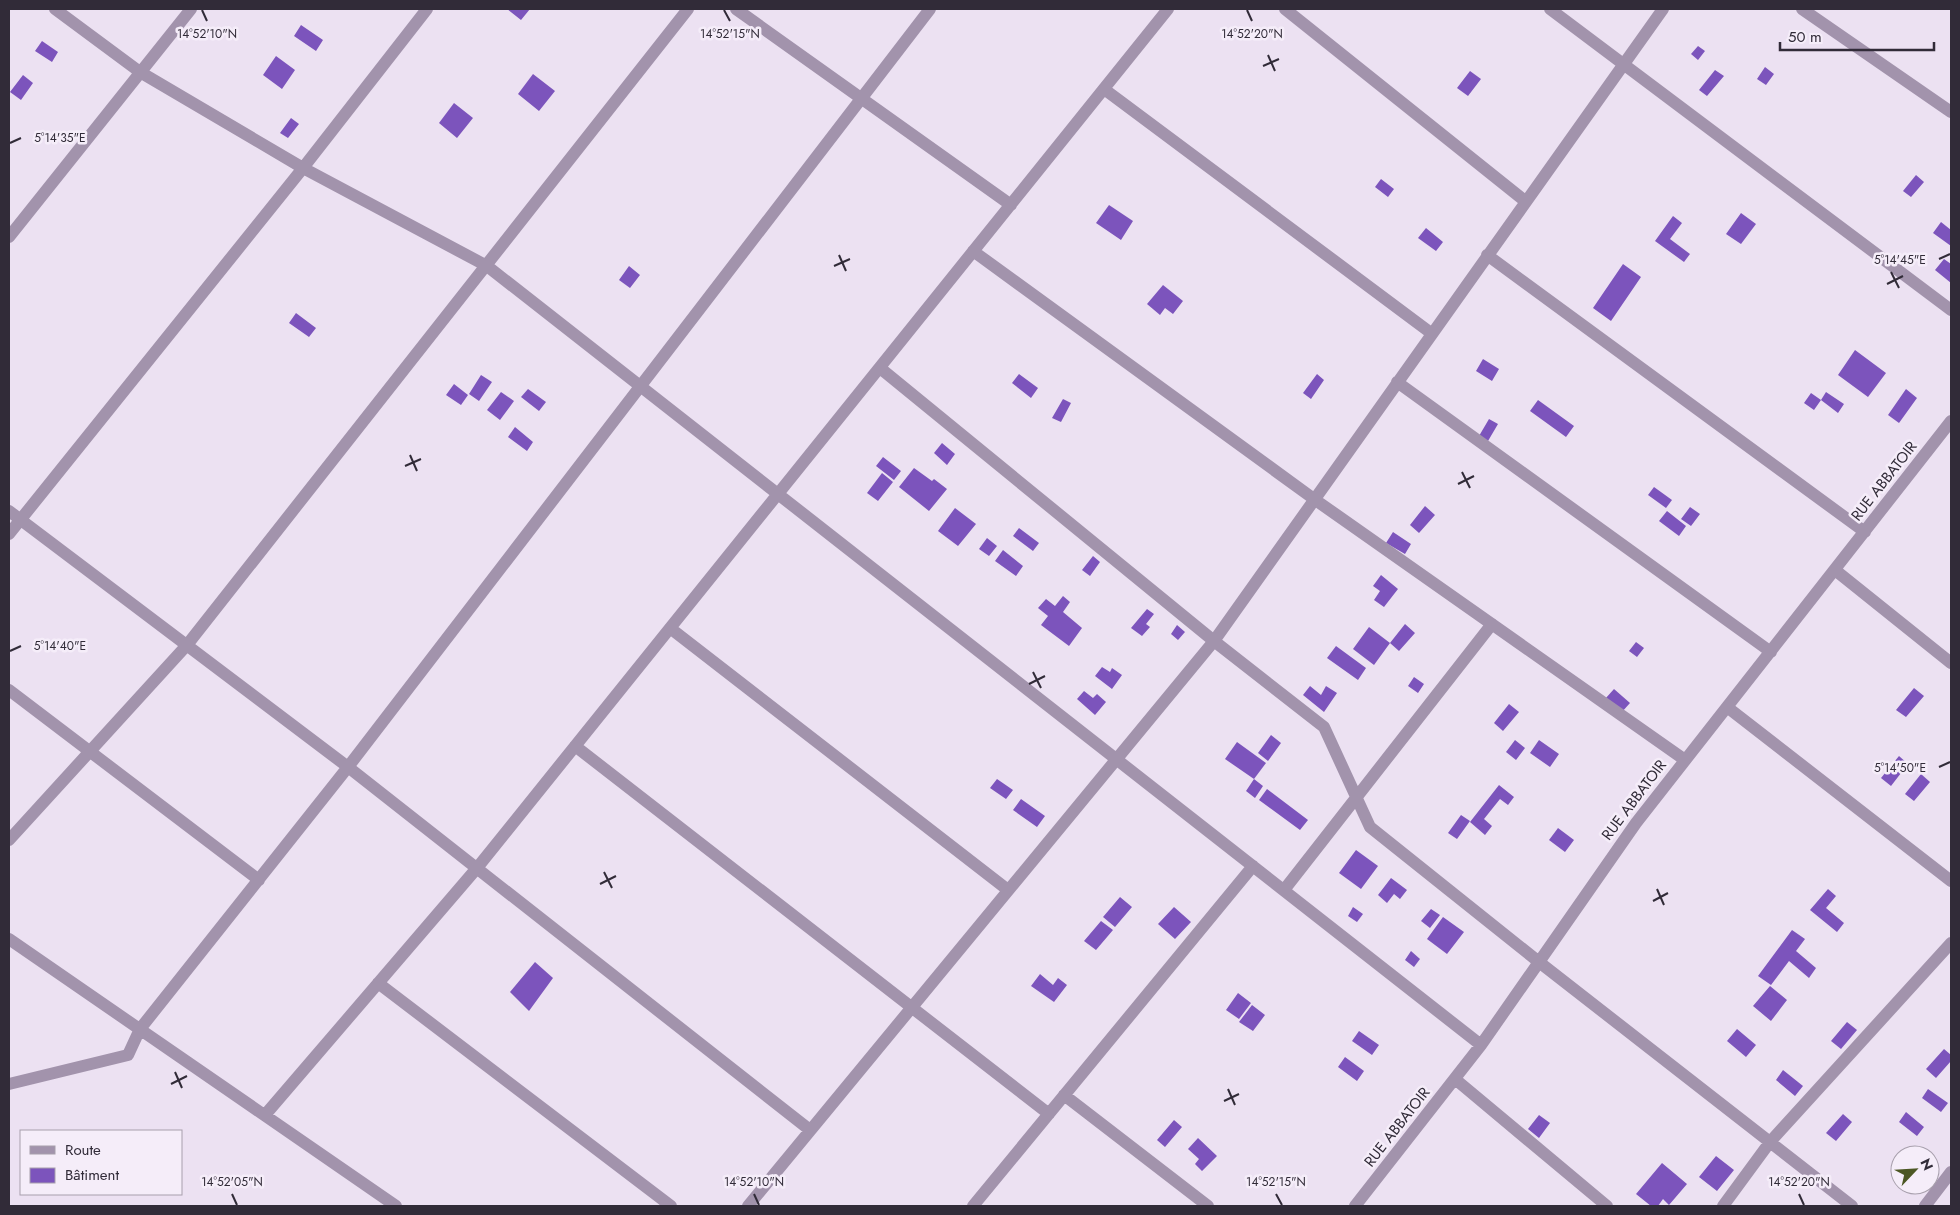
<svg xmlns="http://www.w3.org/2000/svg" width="1960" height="1215" font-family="Jost,sans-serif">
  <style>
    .building { fill: #7c54bc }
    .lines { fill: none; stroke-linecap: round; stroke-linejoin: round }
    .minor { stroke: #a293ac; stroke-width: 12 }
    .ticks { fill: none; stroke: #312b38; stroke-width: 2 }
    .labels { text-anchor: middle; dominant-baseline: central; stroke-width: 5; stroke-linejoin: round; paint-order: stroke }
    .street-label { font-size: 15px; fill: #312b38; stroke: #f5edf9 }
    .ticks-label { font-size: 12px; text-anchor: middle; fill: #312b38; stroke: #f5edf9; stroke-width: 5; stroke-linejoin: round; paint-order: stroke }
  </style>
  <rect width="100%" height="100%" fill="#ece1f2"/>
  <path class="building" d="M 507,9 L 530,9 L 521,20 Z
    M 301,25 L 323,40 L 316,51 L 294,36 Z
    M 42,41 L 58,52 L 52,62 L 35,51 Z
    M 1698,46 L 1705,51 L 1698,60 L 1691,54 Z
    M 276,56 L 295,70 L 282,89 L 263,75 Z
    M 1765,67 L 1774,74 L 1766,85 L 1757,79 Z
    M 1715,70 L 1724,76 L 1707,96 L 1699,90 Z
    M 1470,71 L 1481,79 L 1468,96 L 1457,88 Z
    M 533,74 L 555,91 L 539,111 L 518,94 Z
    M 23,75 L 33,83 L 21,100 L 10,92 Z
    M 454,103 L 473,118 L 457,138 L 439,123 Z
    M 291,118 L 299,124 L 288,138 L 280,133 Z
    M 1916,175 L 1924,182 L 1911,197 L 1903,191 Z
    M 1381,179 L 1394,189 L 1388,197 L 1375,187 Z
    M 1109,205 L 1133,221 L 1121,240 L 1096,223 Z
    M 1741,213 L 1756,224 L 1741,244 L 1726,234 Z
    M 1673,216 L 1682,223 L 1670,239 L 1690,254 L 1684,262 L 1655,241 Z
    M 1941,222 L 1951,230 L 1951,246 L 1933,233 Z
    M 1426,228 L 1443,242 L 1436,251 L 1418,238 Z
    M 1944,259 L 1951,264 L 1951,283 L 1935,270 Z
    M 1623,264 L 1641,277 L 1611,321 L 1593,308 Z
    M 629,266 L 640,275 L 630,288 L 619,280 Z
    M 1163,285 L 1183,301 L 1173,314 L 1165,308 L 1160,315 L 1147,304 Z
    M 296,313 L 316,328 L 309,337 L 289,323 Z
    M 1855,350 L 1886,373 L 1868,397 L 1838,375 Z
    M 1483,359 L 1499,369 L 1492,381 L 1476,371 Z
    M 1019,374 L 1038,388 L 1031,398 L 1012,383 Z
    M 1317,374 L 1324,380 L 1311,399 L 1303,393 Z
    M 481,375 L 492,382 L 479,401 L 469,394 Z
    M 454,384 L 468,395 L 461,405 L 446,395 Z
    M 528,389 L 546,402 L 539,411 L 521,397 Z
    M 1906,389 L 1917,398 L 1899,423 L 1888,415 Z
    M 501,392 L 514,401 L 500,420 L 487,410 Z
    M 1826,392 L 1844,404 L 1838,413 L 1821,400 Z
    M 1811,393 L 1821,400 L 1814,410 L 1804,403 Z
    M 1063,399 L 1071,403 L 1061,422 L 1052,418 Z
    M 1538,400 L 1574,426 L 1566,437 L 1530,411 Z
    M 1489,419 L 1498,424 L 1488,441 L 1479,436 Z
    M 515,427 L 533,442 L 527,451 L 508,437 Z
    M 942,443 L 955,454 L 947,465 L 934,453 Z
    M 883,457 L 901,471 L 894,480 L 876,466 Z
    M 914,468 L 932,481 L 934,479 L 947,489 L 929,511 L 899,487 Z
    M 882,473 L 893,482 L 878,501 L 867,493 Z
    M 1654,487 L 1672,500 L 1666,508 L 1648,495 Z
    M 1425,506 L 1435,515 L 1419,533 L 1410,525 Z
    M 1690,507 L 1700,514 L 1691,526 L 1681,519 Z
    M 955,508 L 976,524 L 958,546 L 938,531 Z
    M 1667,511 L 1686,526 L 1679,536 L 1659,521 Z
    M 1019,528 L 1039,543 L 1033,551 L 1013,536 Z
    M 1393,532 L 1411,544 L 1405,554 L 1386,543 Z
    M 987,538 L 997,546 L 989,556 L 979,549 Z
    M 1003,550 L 1023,566 L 1016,576 L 995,561 Z
    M 1093,556 L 1100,562 L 1090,576 L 1082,570 Z
    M 1381,575 L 1398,589 L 1384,607 L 1374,600 L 1380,591 L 1373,586 Z
    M 1063,596 L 1070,602 L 1063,612 L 1082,628 L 1069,646 L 1041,625 L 1048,616 L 1038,608 L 1046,599 L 1055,606 Z
    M 1147,609 L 1154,614 L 1146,624 L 1150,627 L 1142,636 L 1131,628 Z
    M 1405,624 L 1415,633 L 1399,651 L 1390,643 Z
    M 1177,625 L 1185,632 L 1178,640 L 1171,634 Z
    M 1369,627 L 1390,643 L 1374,665 L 1353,649 Z
    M 1636,642 L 1644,648 L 1637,657 L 1629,651 Z
    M 1336,646 L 1366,668 L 1358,680 L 1327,658 Z
    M 1102,667 L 1110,672 L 1112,668 L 1122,675 L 1112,689 L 1095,676 Z
    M 1414,677 L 1424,684 L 1418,693 L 1408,686 Z
    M 1310,686 L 1321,695 L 1326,686 L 1337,693 L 1324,712 L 1303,695 Z
    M 1914,688 L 1924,696 L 1906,717 L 1896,710 Z
    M 1614,689 L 1630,703 L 1621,713 L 1605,699 Z
    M 1084,691 L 1093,698 L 1097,694 L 1106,702 L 1095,715 L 1077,699 Z
    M 1509,704 L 1519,712 L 1503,731 L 1494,723 Z
    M 1271,735 L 1281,743 L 1268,761 L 1258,753 Z
    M 1515,740 L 1525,748 L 1516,760 L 1506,752 Z
    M 1539,740 L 1559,754 L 1550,767 L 1530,753 Z
    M 1237,742 L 1266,763 L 1254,779 L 1225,759 Z
    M 1899,756 L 1908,764 L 1891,786 L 1881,778 Z
    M 1921,774 L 1930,782 L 1914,801 L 1905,794 Z
    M 997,779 L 1013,790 L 1006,799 L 990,788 Z
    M 1254,779 L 1263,786 L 1255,798 L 1246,791 Z
    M 1499,785 L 1514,797 L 1508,805 L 1500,799 L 1484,819 L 1492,826 L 1485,835 L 1470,822 Z
    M 1267,789 L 1308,820 L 1300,830 L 1259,800 Z
    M 1021,799 L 1045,816 L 1037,827 L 1013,810 Z
    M 1461,815 L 1470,821 L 1457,839 L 1448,833 Z
    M 1558,828 L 1574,840 L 1565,852 L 1549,840 Z
    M 1356,850 L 1378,866 L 1361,889 L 1339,873 Z
    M 1391,878 L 1407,890 L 1400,899 L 1394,894 L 1387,903 L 1378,895 Z
    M 1828,889 L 1836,896 L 1826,908 L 1844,923 L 1837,932 L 1810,910 Z
    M 1120,897 L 1132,907 L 1115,927 L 1103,917 Z
    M 1174,907 L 1191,922 L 1175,939 L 1158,924 Z
    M 1353,907 L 1363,914 L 1357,922 L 1348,916 Z
    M 1431,909 L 1440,915 L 1430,928 L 1421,921 Z
    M 1443,917 L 1464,932 L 1447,954 L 1427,939 Z
    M 1101,921 L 1113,930 L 1096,950 L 1084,941 Z
    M 1792,930 L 1805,939 L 1796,951 L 1816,968 L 1809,978 L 1789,961 L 1771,985 L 1758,976 Z
    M 1411,951 L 1420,959 L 1414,967 L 1405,960 Z
    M 535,962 L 553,978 L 529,1011 L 510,992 Z
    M 1040,974 L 1053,985 L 1058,978 L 1067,985 L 1054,1002 L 1031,986 Z
    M 1770,986 L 1787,1000 L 1771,1021 L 1753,1006 Z
    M 1238,993 L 1251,1003 L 1239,1019 L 1226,1010 Z
    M 1252,1005 L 1265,1015 L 1253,1031 L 1239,1022 Z
    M 1847,1022 L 1857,1030 L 1841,1049 L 1831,1041 Z
    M 1737,1029 L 1756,1045 L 1746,1057 L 1727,1041 Z
    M 1359,1031 L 1379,1045 L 1372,1055 L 1352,1041 Z
    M 1944,1049 L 1951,1055 L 1951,1061 L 1936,1078 L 1926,1069 Z
    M 1345,1057 L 1364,1071 L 1357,1081 L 1338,1067 Z
    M 1783,1070 L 1803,1086 L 1795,1096 L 1776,1080 Z
    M 1928,1089 L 1948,1103 L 1941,1112 L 1922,1098 Z
    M 1906,1112 L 1924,1127 L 1917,1136 L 1899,1122 Z
    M 1843,1114 L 1852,1122 L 1836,1141 L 1826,1133 Z
    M 1539,1115 L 1550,1123 L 1539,1138 L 1528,1129 Z
    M 1174,1120 L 1182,1127 L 1165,1147 L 1157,1140 Z
    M 1198,1138 L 1217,1156 L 1202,1171 L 1195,1164 L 1199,1159 L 1188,1149 Z
    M 1716,1156 L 1734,1170 L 1717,1191 L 1699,1177 Z
    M 1662,1163 L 1687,1184 L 1669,1205 L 1663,1199 L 1658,1206 L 1651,1206 L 1636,1194 Z"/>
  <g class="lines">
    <path class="minor" d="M 55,9 L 140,72 L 303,168 L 487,266 L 1481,1045
      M 736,9 L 1011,205
      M 1285,9 L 1525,201
      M 1550,9 L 1951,310
      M 1802,9 L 1951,112
      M 1104,89 L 1431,333
      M 9,237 L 191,9
      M 973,251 L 1314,499 L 1685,760
      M 1487,255 L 1865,532
      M 880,368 L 1214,641 L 1324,727 L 1370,827 L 1539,962 L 1852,1206
      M 1397,382 L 1771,652
      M 9,511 L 348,767 L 810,1130
      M 9,534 L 303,168 L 427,9
      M 1835,570 L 1951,663
      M 670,628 L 1008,890
      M 9,690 L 259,880
      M 1727,707 L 1951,881
      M 575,746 L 1049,1114
      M 9,840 L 187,645 L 688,9
      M 1284,890 L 1492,624
      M 9,939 L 396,1206
      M 378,983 L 671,1206
      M 1455,1079 L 1607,1206
      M 9,1084 L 128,1055 L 140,1029 L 348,767 L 930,9
      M 1064,1095 L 1208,1206
      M 265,1115 L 477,868 L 1168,9
      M 748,1206 L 1214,641 L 1663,9
      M 973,1206 L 1253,866
      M 1355,1206 L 1481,1045 L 1636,823 L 1951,421
      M 1723,1206 L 1770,1142 L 1951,943
      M 1925,1206 L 1951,1172"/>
  </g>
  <path class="ticks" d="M 202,10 L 207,21M 724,10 L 730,21M 1247,10 L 1252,21M 1268,55 L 1275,71M 1263,66 L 1279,59M 10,143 L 21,138M 839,255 L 846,271M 1939,259 L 1950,254M 834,266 L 850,259M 1891,272 L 1899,288M 1887,284 L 1903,276M 410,455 L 417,471M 405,466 L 421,459M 1462,472 L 1470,488M 1458,484 L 1474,476M 10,651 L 21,646M 1033,672 L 1041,688M 1029,684 L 1045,676M 1939,767 L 1950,762M 604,872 L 612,888M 600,884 L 616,876M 1657,889 L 1664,905M 1653,901 L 1668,893M 175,1072 L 182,1088M 171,1084 L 187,1076M 1228,1089 L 1235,1105M 1224,1101 L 1239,1094M 232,1194 L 237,1205M 754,1194 L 759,1205M 1276,1194 L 1282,1205M 1799,1194 L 1804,1205"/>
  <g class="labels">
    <g class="street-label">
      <text transform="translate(1884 481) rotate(-52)">RUE ABBATOIR</text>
      <text transform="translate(1634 800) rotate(-53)">RUE ABBATOIR</text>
      <text transform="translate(1397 1127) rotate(-52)">RUE ABBATOIR</text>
    </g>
  </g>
  <g class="ticks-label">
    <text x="207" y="38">14°52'10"N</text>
    <text x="730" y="38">14°52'15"N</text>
    <text x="1252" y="38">14°52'20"N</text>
    <text x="60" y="142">5°14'35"E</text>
    <text x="1900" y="264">5°14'45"E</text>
    <text x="60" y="650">5°14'40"E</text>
    <text x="1900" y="772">5°14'50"E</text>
    <text x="232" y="1186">14°52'05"N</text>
    <text x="754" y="1186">14°52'10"N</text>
    <text x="1276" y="1186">14°52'15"N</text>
    <text x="1799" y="1186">14°52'20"N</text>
  </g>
  <rect width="1960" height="1215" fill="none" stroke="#312b38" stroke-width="20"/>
  <rect x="20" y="1130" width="162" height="65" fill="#f5edf9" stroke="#a79fac"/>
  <rect x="30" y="1146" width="25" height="8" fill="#a293ac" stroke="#a79fac"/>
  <text x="65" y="1155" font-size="15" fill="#312b38">Route</text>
  <rect x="30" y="1168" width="25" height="15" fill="#7c54bc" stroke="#a79fac"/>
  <text x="65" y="1180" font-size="15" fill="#312b38">Bâtiment</text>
  <g transform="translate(1915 1170) rotate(65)"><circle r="24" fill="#f5edf9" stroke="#a79fac"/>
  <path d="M0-4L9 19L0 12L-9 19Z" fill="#4c5724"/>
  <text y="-8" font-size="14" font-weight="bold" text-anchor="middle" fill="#312b38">N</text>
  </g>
  <path d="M1780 42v8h154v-8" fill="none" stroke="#312b38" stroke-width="2.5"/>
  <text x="1788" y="42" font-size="15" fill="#312b38" stroke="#f5edf9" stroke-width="4" paint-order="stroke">50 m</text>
</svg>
